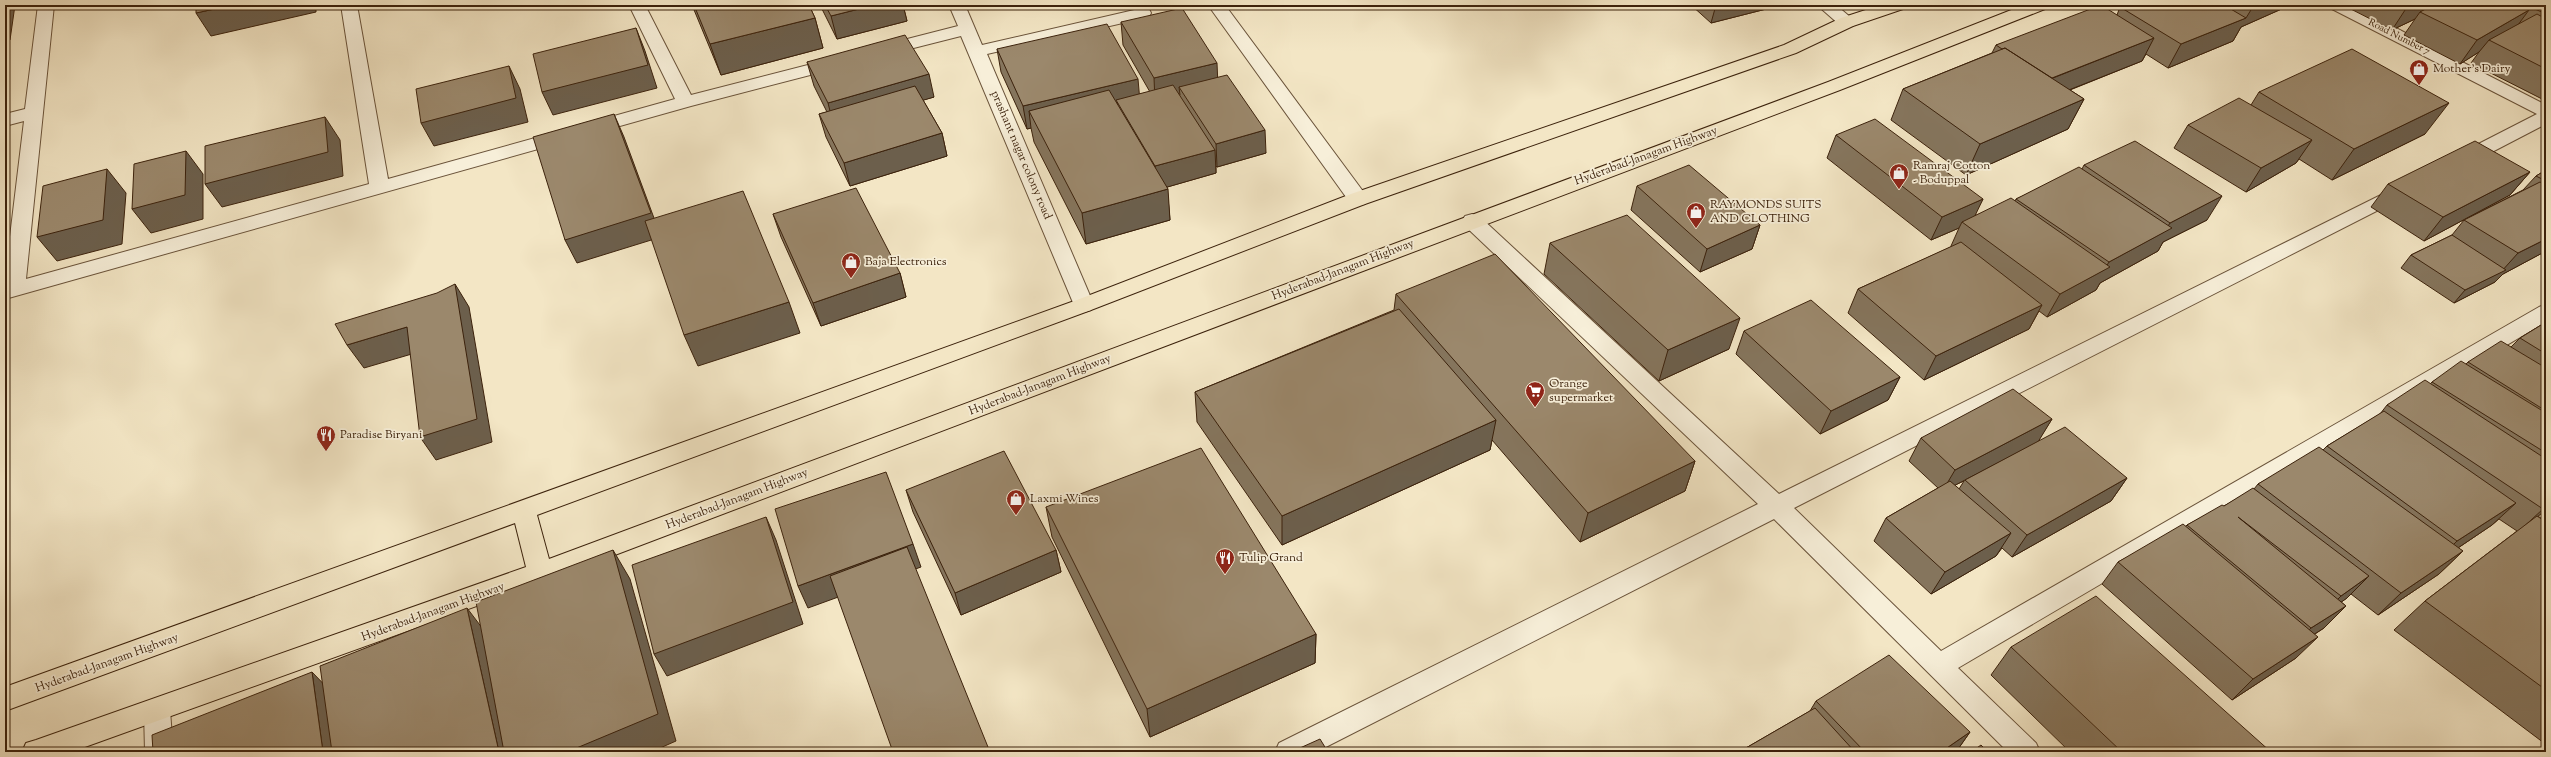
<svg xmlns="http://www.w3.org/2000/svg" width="2551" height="757" font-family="'Sorts Mill Goudy',serif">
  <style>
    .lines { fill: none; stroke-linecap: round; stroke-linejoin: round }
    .minor-casing { stroke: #6a533a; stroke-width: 2 }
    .highway-casing { stroke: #3c220c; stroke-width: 2 }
    .minor { fill: #f7efd9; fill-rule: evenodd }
    .highway { fill: #f3e6c5; fill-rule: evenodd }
    .wall { fill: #85755d; stroke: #3c220c; fill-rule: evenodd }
    .shaded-wall { fill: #6c5f4c; stroke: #3c220c }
    .building { fill: #9b886c; stroke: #3c220c }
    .labels { text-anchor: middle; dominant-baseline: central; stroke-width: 3.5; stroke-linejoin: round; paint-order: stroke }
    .far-street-label { font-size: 10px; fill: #3c220c; stroke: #f7efd9 }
    .poi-label { font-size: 12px; fill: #3c220c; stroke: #f7efd9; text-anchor: start }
    .street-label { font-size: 12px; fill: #3c220c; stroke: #f7efd9 }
  </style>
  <rect width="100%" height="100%" fill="#f3e6c5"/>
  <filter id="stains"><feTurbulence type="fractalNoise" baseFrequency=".005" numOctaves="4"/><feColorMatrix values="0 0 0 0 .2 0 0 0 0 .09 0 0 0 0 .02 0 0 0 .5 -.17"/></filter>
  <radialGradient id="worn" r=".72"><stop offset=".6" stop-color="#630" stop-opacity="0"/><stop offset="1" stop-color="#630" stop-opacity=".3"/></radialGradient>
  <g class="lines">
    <g class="minor-casing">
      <path id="minor" d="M 38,5 L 54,5 L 26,279 L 369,184 L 341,5 L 357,5 L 388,179 L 675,99 L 629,5 L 645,5 L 691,95 L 839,57 L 845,58 L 848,62 L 845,66 L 691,106 L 5,299 L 5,278 L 24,121 L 5,126 L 5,114 L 25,109 Z
        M 949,5 L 965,5 L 982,45 L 1143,8 L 1149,9 L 1151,13 L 1149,17 L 987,54 L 1094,305 L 1091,310 L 1084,312 L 1077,310 L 1074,305 L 961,36 L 882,56 L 876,55 L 873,51 L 876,47 L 958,26 Z
        M 1208,5 L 1225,5 L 1365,194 L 1368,199 L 1365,204 L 1358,205 L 1351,204 Z
        M 1817,5 L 1836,5 L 1856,22 L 1853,26 L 1841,26 Z
        M 2330,5 L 2351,5 L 2546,105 L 2546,124 L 2467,165 L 2453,165 L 2451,161 L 2453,157 L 2537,114 L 2332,9 Z
        M 2399,186 L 2406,188 L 2409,192 L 2406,196 L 1794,508 L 1941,651 L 2539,307 L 2546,304 L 2546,322 L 1958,668 L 2036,743 L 2040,752 L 2008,752 L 1774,519 L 1316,752 L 1275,752 L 1279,743 L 1758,504 L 1465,226 L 1462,221 L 1465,216 L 1472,214 L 1479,216 L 1779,494 Z
        M 157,698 L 166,702 L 170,710 L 173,752 L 145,752 L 144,710 L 148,702 Z"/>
    </g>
    <g class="highway-casing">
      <path id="highway" d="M 1881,5 L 1905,5 L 1903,9 L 1853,26 L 1796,53 L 1365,204 L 1091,310 L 537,515 L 549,559 L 1828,82 L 2024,5 L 2047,5 L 2045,9 L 1840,90 L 549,580 L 71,752 L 22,752 L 26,743 L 36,740 L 526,567 L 515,523 L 5,711 L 5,687 L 1077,300 L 1351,194 L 1784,45 L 1841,18 Z"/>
    </g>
    <use href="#minor" class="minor"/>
    <use href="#highway" class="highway"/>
  </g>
  <path class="wall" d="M 692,5 L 809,5 L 815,18 L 823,48 L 721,75 Z
    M 820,5 L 903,5 L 907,21 L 837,39 Z
    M 1691,5 L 1779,5 L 1778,6 L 1711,23 Z
    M 2126,5 L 2287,5 L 2286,7 L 2241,27 L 2233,41 L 2168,68 L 2146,54 L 2142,61 L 2070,90 L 2084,99 L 2068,129 L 1966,175 L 1891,120 L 1903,89 L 1992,53 L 1996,45 L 2117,15 L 2120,7 Z
    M 2343,5 L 2546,5 L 2546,99 L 2544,100 L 2471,63 L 2479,52 L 2460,64 L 2404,35 L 2415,19 L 2392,30 Z
    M 1121,22 L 1218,77 L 1266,153 L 1217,167 L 1216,166 L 1216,173 L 1167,187 L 1170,220 L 1086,244 L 1034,142 L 1031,128 L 1027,129 L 1001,72 L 997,49 L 1140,94 L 1150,92 L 1123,45 Z
    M 807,62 L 934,97 L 923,100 L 942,133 L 947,156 L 850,186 L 826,137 L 819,114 L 827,112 L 814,86 Z
    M 2259,92 L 2425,134 L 2332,180 L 2299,159 L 2296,163 L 2246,192 L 2174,148 L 2188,125 L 2251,105 Z
    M 1836,135 L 1983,199 L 1974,216 L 2015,201 L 2016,199 L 2082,169 L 2084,165 L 2207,220 L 2163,242 L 2158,251 L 2100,283 L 2096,290 L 2047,317 L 2039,311 L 2029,329 L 1924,380 L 1848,313 L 1858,289 L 1951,247 L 1951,246 L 1959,228 L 1931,240 L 1827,158 Z
    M 2546,170 L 2546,251 L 2503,274 L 2495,282 L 2454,303 L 2401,268 L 2411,255 L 2452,235 L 2464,220 L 2523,190 L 2536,176 Z
    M 2530,172 L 2510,195 L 2424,241 L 2371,207 L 2388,184 Z
    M 1637,186 L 1760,225 L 1752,249 L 1700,272 L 1631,210 Z
    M 773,214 L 900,273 L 906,297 L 821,326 L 781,237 Z
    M 1550,243 L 1729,349 L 1659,381 L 1544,274 Z
    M 1396,294 L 1695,461 L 1685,491 L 1580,542 L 1492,440 L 1490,450 L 1282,545 L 1197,422 L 1195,392 L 1394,310 Z
    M 2546,322 L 2546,510 L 2538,516 L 2545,521 L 2546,521 L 2546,742 L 2544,743 L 2394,630 L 2425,601 L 2517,531 L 2499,519 L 2492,525 L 2458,548 L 2463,551 L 2439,574 L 2378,615 L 2351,594 L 2347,598 L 2341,602 L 2346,606 L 2324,628 L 2315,634 L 2296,658 L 2232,700 L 2102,584 L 2118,562 L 2186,526 L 2187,525 L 2224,506 L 2254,489 L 2258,484 L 2323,450 L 2327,446 L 2380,414 L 2387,405 L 2430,384 L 2432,382 L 2466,364 L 2468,362 L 2511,347 L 2520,338 Z
    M 1744,331 L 1900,377 L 1888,400 L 1820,434 L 1736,354 Z
    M 2052,419 L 2038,441 L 2127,478 L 2111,501 L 2012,557 L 2002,548 L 1996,556 L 1931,594 L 1874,541 L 1886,518 L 1938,488 L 1909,461 L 1921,438 ZM 1964,481 L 1959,489 L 1955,485 Z
    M 906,490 L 1056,550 L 1061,572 L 961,615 L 913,512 Z
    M 1046,507 L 1316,634 L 1315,663 L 1150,737 L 1052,537 Z
    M 2011,647 L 2271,752 L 2070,752 L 1991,675 Z
    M 1816,701 L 1970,732 L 1956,752 L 1739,752 L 1810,711 Z"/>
  <path class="shaded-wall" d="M 5,5 L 15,5 L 10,40 L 5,41 Z
    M 233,5 L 316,5 L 316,12 L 211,36 L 196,13 Z
    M 875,5 L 903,5 L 907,21 L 837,39 L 831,16 Z
    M 1716,5 L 1779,5 L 1778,6 L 1711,23 Z
    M 2254,5 L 2287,5 L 2286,7 L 2241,27 L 2233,41 L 2168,68 L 2181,44 L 2246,18 Z
    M 2412,5 L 2444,5 L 2420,12 L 2415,19 L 2392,30 L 2407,7 Z
    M 2529,10 L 2512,33 L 2489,40 L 2479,52 L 2460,64 L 2477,40 Z
    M 815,18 L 823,48 L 721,75 L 710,44 Z
    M 636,28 L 645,51 L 657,88 L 553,115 L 542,92 Z
    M 2154,38 L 2142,61 L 2036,103 L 2048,80 Z
    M 1217,63 L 1218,86 L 1179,87 L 1180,95 L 1155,101 L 1154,78 Z
    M 509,66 L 520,89 L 528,122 L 434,146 L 421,123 Z
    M 929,74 L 934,97 L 834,127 L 828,103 Z
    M 1138,79 L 1140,102 L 1029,111 L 1031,128 L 1027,129 L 1023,106 Z
    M 2084,99 L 2068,129 L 1966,175 L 1980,144 Z
    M 2449,103 L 2425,134 L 2332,180 L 2354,149 Z
    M 614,114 L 624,137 L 661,237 L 577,263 L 565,240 Z
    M 325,117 L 340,140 L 343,176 L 222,207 L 205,184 Z
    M 1265,130 L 1266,153 L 1217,167 L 1216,144 Z
    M 942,133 L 947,156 L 850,186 L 844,163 Z
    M 2312,140 L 2296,163 L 2246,192 L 2261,168 Z
    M 1215,150 L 1216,173 L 1157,190 L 1155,166 Z
    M 186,151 L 203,174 L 203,219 L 151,233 L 132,209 Z
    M 107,169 L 126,193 L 122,244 L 57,261 L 37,237 Z
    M 2530,172 L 2510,195 L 2424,241 L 2443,217 Z
    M 1168,189 L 1170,220 L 1086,244 L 1082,213 Z
    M 2222,196 L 2207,220 L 2163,242 L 2158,251 L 2100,283 L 2096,290 L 2047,317 L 2060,294 L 2104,270 L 2109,262 L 2164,232 L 2170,223 Z
    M 1983,199 L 1972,222 L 1962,222 L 1959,228 L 1931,240 L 1942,217 Z
    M 1760,225 L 1752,249 L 1700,272 L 1707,249 Z
    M 2546,239 L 2546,251 L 2503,274 L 2495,282 L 2454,303 L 2465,290 L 2501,272 L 2518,253 Z
    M 900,273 L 906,297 L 821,326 L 813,303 Z
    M 455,284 L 469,307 L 492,442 L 436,460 L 420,437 Z
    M 789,302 L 800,333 L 698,366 L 684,335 Z
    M 2042,305 L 2029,329 L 1924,380 L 1936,356 Z
    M 1740,318 L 1729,349 L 1659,381 L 1668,350 Z
    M 407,327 L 422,351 L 364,368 L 347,345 Z
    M 1900,377 L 1888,400 L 1820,434 L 1831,411 Z
    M 2052,419 L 2038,442 L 1942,492 L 1955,470 Z
    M 1496,420 L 1490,450 L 1282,545 L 1282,516 Z
    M 1695,461 L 1685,491 L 1580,542 L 1588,513 Z
    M 2127,478 L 2111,501 L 2012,557 L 2027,535 Z
    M 2516,503 L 2492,525 L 2434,564 L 2457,541 Z
    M 2546,507 L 2546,510 L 2518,532 L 2543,509 Z
    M 766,517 L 776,540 L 803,624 L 667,676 L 654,654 Z
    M 2011,533 L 1996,556 L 1931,594 L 1945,572 Z
    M 913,544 L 921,567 L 808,608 L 798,586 Z
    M 613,550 L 630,579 L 676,741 L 651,752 L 567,752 Z
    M 1056,550 L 1061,572 L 961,615 L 955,593 Z
    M 2463,551 L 2439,574 L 2378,615 L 2401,593 Z
    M 2369,576 L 2347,598 L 2319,618 L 2341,596 Z
    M 2346,606 L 2324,628 L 2289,650 L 2311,628 Z
    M 467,608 L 489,637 L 515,752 L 499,752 Z
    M 1316,634 L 1315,663 L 1150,737 L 1147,709 Z
    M 2318,637 L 2296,658 L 2232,700 L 2253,679 Z
    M 312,672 L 339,700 L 347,752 L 323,752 Z
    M 1970,732 L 1956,752 L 1941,752 Z"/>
  <path class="building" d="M 196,5 L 233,5 L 196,13 Z
    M 694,5 L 809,5 L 815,18 L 710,44 Z
    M 825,5 L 875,5 L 831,16 Z
    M 2101,5 L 2154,38 L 2052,78 L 2005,48 L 2002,49 L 1996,45 Z
    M 2126,5 L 2224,5 L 2246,18 L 2181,44 L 2120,7 Z
    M 2403,5 L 2412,5 L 2407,7 Z
    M 2433,5 L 2518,5 L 2529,10 L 2477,40 L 2420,12 Z
    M 2526,5 L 2546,5 L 2546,14 Z
    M 1182,8 L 1217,63 L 1154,78 L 1121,22 Z
    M 2537,14 L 2546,19 L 2546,69 L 2489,40 Z
    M 1107,24 L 1138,79 L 1023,106 L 997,49 Z
    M 636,28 L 648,65 L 542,92 L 533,54 Z
    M 905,35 L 929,74 L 828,103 L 807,62 Z
    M 2005,48 L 2084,99 L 1980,144 L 1903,89 Z
    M 2352,49 L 2449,103 L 2354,149 L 2259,92 Z
    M 509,66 L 516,98 L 421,123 L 416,89 Z
    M 1227,75 L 1265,130 L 1216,144 L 1179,87 Z
    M 1173,85 L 1215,150 L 1155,166 L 1116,100 Z
    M 915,86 L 942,133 L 844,163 L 819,114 Z
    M 1109,90 L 1168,189 L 1082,213 L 1029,111 Z
    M 2239,98 L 2312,140 L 2261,168 L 2188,125 Z
    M 614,114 L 651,213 L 565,240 L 533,137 Z
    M 325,117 L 328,152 L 205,184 L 205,146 Z
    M 1875,119 L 1983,199 L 1942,217 L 1836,135 Z
    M 2135,141 L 2222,196 L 2170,223 L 2084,165 Z
    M 2475,141 L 2530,172 L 2443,217 L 2388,184 Z
    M 186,151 L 185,195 L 132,209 L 134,164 Z
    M 1689,165 L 1760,225 L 1707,249 L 1637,186 Z
    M 2079,167 L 2172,228 L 2109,262 L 2016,199 Z
    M 107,169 L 103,220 L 37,237 L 43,186 Z
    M 2546,170 L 2546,181 L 2536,176 Z
    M 2540,182 L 2546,185 L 2546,239 L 2518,253 L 2464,220 Z
    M 856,188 L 900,273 L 813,303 L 773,214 Z
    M 743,191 L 789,302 L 684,335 L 645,221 Z
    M 2011,198 L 2110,267 L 2060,294 L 1962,222 Z
    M 1627,215 L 1740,318 L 1668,350 L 1550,243 Z
    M 2452,235 L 2506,270 L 2465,290 L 2411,255 Z
    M 1961,242 L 2042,305 L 1936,356 L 1858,289 Z
    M 1495,254 L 1695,461 L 1588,513 L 1396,294 Z
    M 455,284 L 477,419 L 420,437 L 407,327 L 347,345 L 335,324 L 437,293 Z
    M 1811,300 L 1900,377 L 1831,411 L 1744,331 Z
    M 1399,309 L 1496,420 L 1282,516 L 1195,392 Z
    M 2546,322 L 2546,354 L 2520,338 Z
    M 2501,341 L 2546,368 L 2546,411 L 2468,362 Z
    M 2461,361 L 2546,413 L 2546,453 L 2432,382 Z
    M 2425,380 L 2546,459 L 2546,507 L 2543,509 L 2387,405 Z
    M 2013,389 L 2052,419 L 1955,470 L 1921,438 Z
    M 2384,411 L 2516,503 L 2457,541 L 2327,446 Z
    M 2065,427 L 2127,478 L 2027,535 L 1965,480 Z
    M 2319,447 L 2463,551 L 2401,593 L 2258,484 Z
    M 1201,448 L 1316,634 L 1147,709 L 1046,507 Z
    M 1004,451 L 1056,550 L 955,593 L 906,490 Z
    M 886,472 L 913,544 L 798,586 L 775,509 Z
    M 1950,481 L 2011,533 L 1945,572 L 1886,518 Z
    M 2253,488 L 2369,576 L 2341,596 L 2238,517 L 2346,606 L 2311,628 L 2187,525 L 2222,505 L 2224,506 Z
    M 2537,516 L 2546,522 L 2546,690 L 2425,601 Z
    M 766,517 L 793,602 L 654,654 L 632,565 Z
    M 2183,524 L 2318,637 L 2253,679 L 2118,562 Z
    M 907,547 L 990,752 L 893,752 L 830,576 Z
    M 613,550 L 658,714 L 567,752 L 504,752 L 476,602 Z
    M 2096,596 L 2271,752 L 2122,752 L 2011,647 Z
    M 467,608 L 499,752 L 332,752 L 320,666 Z
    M 1889,655 L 1970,732 L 1941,752 L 1865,752 L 1816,701 Z
    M 312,672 L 323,752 L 153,752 L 152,735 Z
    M 1815,708 L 1855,752 L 1739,752 Z
    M 1320,739 L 1328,752 L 1291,752 Z
    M 1981,745 L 1988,752 L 1971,752 Z"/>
  <defs>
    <g id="shop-pin" transform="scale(1)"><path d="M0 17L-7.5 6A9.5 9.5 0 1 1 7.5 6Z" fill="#8f2418" stroke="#f7efd9"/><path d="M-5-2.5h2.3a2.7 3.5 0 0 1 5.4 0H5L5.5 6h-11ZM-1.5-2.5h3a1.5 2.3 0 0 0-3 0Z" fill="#fff"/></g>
    <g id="supermarket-pin" transform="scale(1)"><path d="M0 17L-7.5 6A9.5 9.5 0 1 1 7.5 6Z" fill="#8f2418" stroke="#f7efd9"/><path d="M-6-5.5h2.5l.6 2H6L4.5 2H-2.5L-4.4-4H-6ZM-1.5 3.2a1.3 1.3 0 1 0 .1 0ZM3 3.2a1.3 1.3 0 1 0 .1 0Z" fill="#fff"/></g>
    <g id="restaurant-pin" transform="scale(1)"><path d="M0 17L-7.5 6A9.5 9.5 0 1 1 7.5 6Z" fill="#8f2418" stroke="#f7efd9"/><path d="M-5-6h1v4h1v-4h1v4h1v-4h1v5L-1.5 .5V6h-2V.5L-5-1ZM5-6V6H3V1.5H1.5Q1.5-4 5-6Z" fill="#fff"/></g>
  </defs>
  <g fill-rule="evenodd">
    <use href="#shop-pin" x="2419" y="69"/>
    <use href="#shop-pin" x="1899" y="173"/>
    <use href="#shop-pin" x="1696" y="212"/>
    <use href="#shop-pin" x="851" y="262"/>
    <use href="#supermarket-pin" x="1535" y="391"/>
    <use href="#restaurant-pin" x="326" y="435"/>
    <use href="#shop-pin" x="1016" y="499"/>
    <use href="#restaurant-pin" x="1225" y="558"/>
  </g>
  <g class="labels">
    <g class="far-street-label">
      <text transform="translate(2399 37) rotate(27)">Road Number 7</text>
    </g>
    <g class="poi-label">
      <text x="2433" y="69">Mother's Dairy</text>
      <text x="1913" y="166">Ramraj Cotton<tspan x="1913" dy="14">- Boduppal</tspan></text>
      <text x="1710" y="205">RAYMONDS SUITS<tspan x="1710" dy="14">AND CLOTHING</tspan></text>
      <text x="865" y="262">Baja Electronics</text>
      <text x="1549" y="384">Orange<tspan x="1549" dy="14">supermarket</tspan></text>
      <text x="340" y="435">Paradise Biryani</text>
      <text x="1030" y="499">Laxmi Wines</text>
      <text x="1239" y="558">Tulip Grand</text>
    </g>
    <g class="street-label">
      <text transform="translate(1021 155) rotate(67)">prashant nagar colony road</text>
      <text transform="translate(1646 156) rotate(-20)">Hyderabad-Janagam Highway</text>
      <text transform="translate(1343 270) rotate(-21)">Hyderabad-Janagam Highway</text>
      <text transform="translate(1040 385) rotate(-21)">Hyderabad-Janagam Highway</text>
      <text transform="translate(737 499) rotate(-21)">Hyderabad-Janagam Highway</text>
      <text transform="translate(433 612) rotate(-20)">Hyderabad-Janagam Highway</text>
      <text transform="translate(107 663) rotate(-20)">Hyderabad-Janagam Highway</text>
    </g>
  </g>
  <rect width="2551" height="757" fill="none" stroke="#f3e6c5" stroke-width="20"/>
  <rect x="6" y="6" width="2539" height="745" fill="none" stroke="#3c220c" stroke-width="2"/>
  <rect x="10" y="10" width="2531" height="737" fill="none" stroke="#3c220c"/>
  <rect width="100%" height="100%" filter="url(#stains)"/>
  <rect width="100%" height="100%" fill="url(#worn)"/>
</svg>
